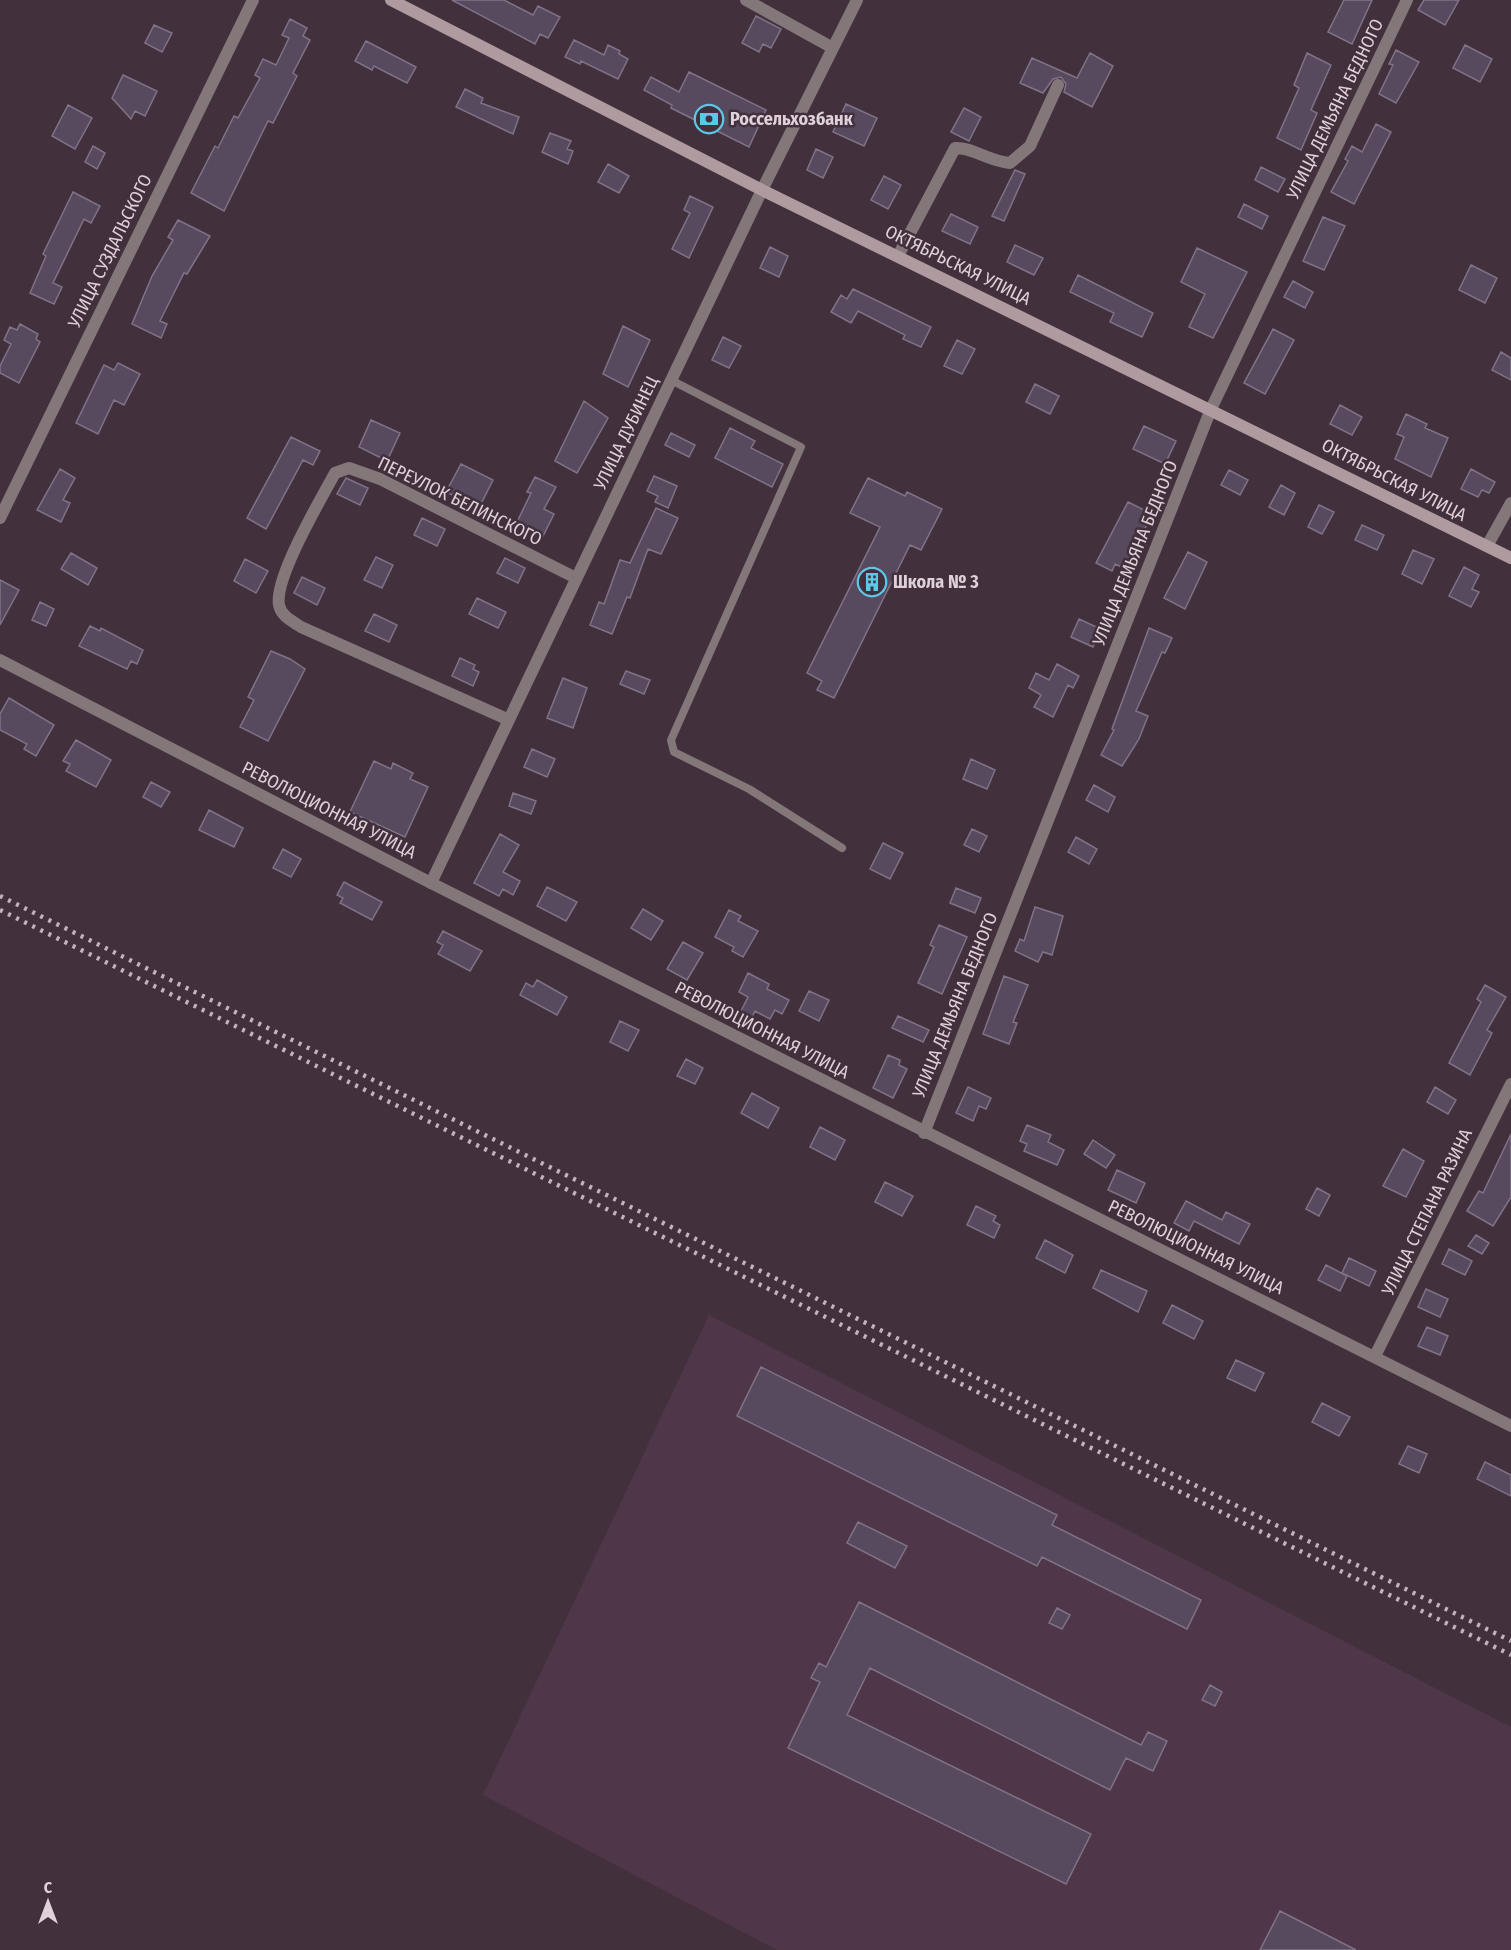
<svg xmlns="http://www.w3.org/2000/svg" width="1511" height="1950" font-family="'Fira Sans Condensed',sans-serif">
  <style>
    .built { fill: #4f3648 }
    .building { fill: #574a5e; stroke: #807287; stroke-width: 1.5 }
    .lines { fill: none; stroke-linecap: round; stroke-linejoin: round }
    .service { stroke: #837779; stroke-width: 8 }
    .minor { stroke: #837779; stroke-width: 12 }
    .tertiary { stroke: #837779; stroke-width: 12 }
    .secondary { stroke: #ae9a9f; stroke-width: 12 }
    .rail { stroke: #c2b4be; stroke-width: 4.5; stroke-dasharray: 3 6; stroke-linecap: butt }
    .labels { text-anchor: middle; dominant-baseline: central; stroke-width: 5; stroke-linejoin: round; paint-order: stroke }
    .street-label { font-size: 18px; fill: #ded1da; stroke: #43303d }
    .poi-label { font-size: 18px; font-weight: bold; fill: #ded1da; stroke: #43303d; text-anchor: start }
  </style>
  <rect width="100%" height="100%" fill="#43303d"/>
  <path class="built" d="M 709,1315 L 1511,1727 L 1511,1950 L 777,1950 L 483,1795 Z"/>
  <path class="building" d="M 452,0 L 504,0 L 533,15 L 538,6 L 560,17 L 548,38 L 540,34 L 535,44 Z
    M 1344,0 L 1372,0 L 1352,44 L 1328,32 Z
    M 1424,0 L 1459,0 L 1445,25 L 1418,10 Z
    M 756,16 L 781,29 L 771,48 L 763,44 L 759,52 L 742,43 Z
    M 290,19 L 307,28 L 303,36 L 310,40 L 293,73 L 297,76 L 273,123 L 268,121 L 224,211 L 191,193 L 215,146 L 218,148 L 234,116 L 238,118 L 260,78 L 255,75 L 263,59 L 276,65 L 289,38 L 282,35 Z
    M 154,25 L 172,33 L 162,52 L 145,43 Z
    M 574,40 L 604,55 L 608,45 L 620,51 L 619,54 L 628,59 L 618,79 L 581,61 L 580,64 L 565,57 Z
    M 366,41 L 416,67 L 407,83 L 374,66 L 372,70 L 355,61 Z
    M 1465,45 L 1492,59 L 1480,82 L 1453,68 Z
    M 1396,50 L 1419,62 L 1396,103 L 1379,94 L 1393,65 L 1389,64 Z
    M 1090,53 L 1113,66 L 1092,107 L 1064,92 L 1066,84 L 1061,77 L 1053,79 L 1043,93 L 1020,83 L 1032,58 L 1077,78 Z
    M 1307,53 L 1331,65 L 1311,110 L 1317,113 L 1301,150 L 1277,138 L 1299,88 L 1294,85 Z
    M 689,72 L 766,110 L 749,147 L 671,108 L 672,105 L 644,90 L 651,77 L 679,92 Z
    M 123,75 L 157,91 L 145,116 L 135,111 L 131,119 L 112,98 Z
    M 465,89 L 483,98 L 481,103 L 519,117 L 513,134 L 456,107 Z
    M 846,104 L 877,118 L 864,146 L 833,132 Z
    M 68,105 L 92,118 L 75,149 L 52,136 Z
    M 964,108 L 981,117 L 969,141 L 951,132 Z
    M 1376,124 L 1391,132 L 1354,204 L 1331,192 L 1348,161 L 1345,159 L 1352,146 L 1362,152 Z
    M 550,133 L 571,141 L 567,149 L 573,151 L 568,164 L 542,152 Z
    M 93,146 L 105,153 L 97,169 L 85,162 Z
    M 816,149 L 833,157 L 823,178 L 807,170 Z
    M 608,164 L 629,176 L 619,193 L 598,182 Z
    M 1261,167 L 1285,179 L 1278,192 L 1255,180 Z
    M 1015,170 L 1025,174 L 1004,221 L 992,216 Z
    M 884,176 L 901,185 L 888,209 L 871,200 Z
    M 73,192 L 100,206 L 91,223 L 84,219 L 53,283 L 62,287 L 54,304 L 30,293 L 46,256 L 43,254 Z
    M 690,196 L 713,207 L 689,258 L 672,249 L 690,213 L 684,210 Z
    M 1244,204 L 1268,216 L 1262,229 L 1238,217 Z
    M 951,214 L 978,227 L 970,244 L 942,231 Z
    M 1323,217 L 1345,226 L 1324,270 L 1303,261 Z
    M 178,220 L 210,236 L 187,274 L 184,273 L 160,321 L 167,324 L 161,338 L 132,324 L 152,276 L 173,240 L 168,237 Z
    M 1015,245 L 1043,258 L 1034,275 L 1007,262 Z
    M 770,247 L 788,256 L 779,277 L 760,268 Z
    M 1197,248 L 1247,272 L 1213,338 L 1189,327 L 1205,294 L 1181,282 Z
    M 1471,265 L 1497,278 L 1485,303 L 1459,290 Z
    M 1078,275 L 1153,313 L 1142,337 L 1110,322 L 1114,313 L 1070,292 Z
    M 1293,281 L 1313,292 L 1305,308 L 1284,297 Z
    M 853,289 L 931,327 L 921,347 L 903,339 L 905,335 L 858,311 L 851,323 L 831,312 L 841,295 L 847,299 Z
    M 20,324 L 38,334 L 36,339 L 40,342 L 19,383 L 0,373 L 0,366 L 11,344 L 4,340 L 10,327 L 17,330 Z
    M 623,326 L 650,340 L 628,387 L 603,374 Z
    M 1273,329 L 1294,340 L 1265,394 L 1244,383 Z
    M 723,337 L 741,346 L 729,368 L 712,360 Z
    M 957,340 L 975,349 L 962,374 L 944,366 Z
    M 1501,352 L 1511,358 L 1511,380 L 1492,370 Z
    M 118,363 L 140,374 L 124,405 L 114,400 L 98,434 L 76,423 L 104,365 L 114,370 Z
    M 1035,384 L 1059,396 L 1050,414 L 1026,402 Z
    M 584,401 L 608,418 L 577,473 L 555,461 Z
    M 1340,405 L 1362,417 L 1352,435 L 1330,424 Z
    M 1406,414 L 1427,424 L 1425,428 L 1448,438 L 1431,477 L 1395,459 L 1404,437 L 1397,434 Z
    M 371,420 L 400,433 L 387,461 L 359,447 Z
    M 1144,426 L 1176,441 L 1165,464 L 1133,449 Z
    M 730,428 L 755,441 L 751,448 L 783,464 L 772,487 L 715,458 Z
    M 671,433 L 695,445 L 689,457 L 665,445 Z
    M 291,437 L 320,451 L 313,465 L 303,460 L 266,529 L 247,518 Z
    M 461,464 L 493,480 L 479,508 L 446,492 Z
    M 60,469 L 75,478 L 63,500 L 70,503 L 61,522 L 37,510 Z
    M 1471,469 L 1495,482 L 1489,493 L 1482,490 L 1478,497 L 1461,489 Z
    M 1229,470 L 1248,480 L 1240,495 L 1221,485 Z
    M 654,476 L 677,486 L 668,508 L 655,502 L 658,496 L 647,491 Z
    M 535,477 L 556,487 L 544,509 L 554,514 L 543,536 L 516,524 L 531,493 L 527,492 Z
    M 346,478 L 368,488 L 360,505 L 337,494 Z
    M 868,478 L 905,496 L 907,492 L 942,509 L 921,550 L 910,545 L 834,698 L 817,690 L 822,681 L 807,673 L 880,527 L 850,513 Z
    M 1281,485 L 1295,493 L 1284,515 L 1269,507 Z
    M 1128,502 L 1152,514 L 1132,555 L 1135,557 L 1128,570 L 1115,564 L 1112,571 L 1096,563 Z
    M 1319,505 L 1334,512 L 1322,534 L 1308,527 Z
    M 656,508 L 678,518 L 661,554 L 648,549 L 630,598 L 627,597 L 612,634 L 590,625 L 599,602 L 604,604 L 620,560 L 630,563 Z
    M 422,518 L 445,529 L 437,546 L 414,535 Z
    M 1362,525 L 1384,535 L 1377,550 L 1355,540 Z
    M 1413,550 L 1434,559 L 1422,584 L 1402,574 Z
    M 1188,552 L 1207,562 L 1185,609 L 1164,598 Z
    M 71,553 L 97,568 L 88,585 L 61,569 Z
    M 376,557 L 393,565 L 382,588 L 364,580 Z
    M 505,558 L 525,568 L 518,583 L 497,573 Z
    M 245,559 L 268,571 L 256,593 L 234,581 Z
    M 1464,567 L 1479,575 L 1472,589 L 1479,592 L 1471,607 L 1449,596 Z
    M 302,577 L 325,588 L 317,605 L 294,593 Z
    M 0,580 L 19,590 L 0,625 Z
    M 477,598 L 506,612 L 498,628 L 469,614 Z
    M 40,602 L 54,609 L 46,626 L 32,620 Z
    M 374,614 L 397,625 L 389,642 L 365,631 Z
    M 1079,619 L 1101,629 L 1093,647 L 1071,637 Z
    M 90,626 L 100,631 L 101,628 L 143,650 L 137,664 L 131,661 L 127,669 L 79,646 Z
    M 1149,628 L 1172,638 L 1165,653 L 1162,652 L 1136,711 L 1148,716 L 1139,739 L 1122,766 L 1101,755 L 1114,730 L 1112,729 Z
    M 271,651 L 290,659 L 305,669 L 268,741 L 240,727 L 254,700 L 248,697 Z
    M 460,658 L 475,665 L 473,669 L 479,672 L 473,686 L 452,676 Z
    M 1057,664 L 1079,676 L 1073,688 L 1068,685 L 1053,717 L 1034,707 L 1041,695 L 1029,688 L 1036,673 L 1049,680 Z
    M 626,671 L 650,680 L 644,694 L 620,684 Z
    M 563,678 L 587,688 L 573,728 L 547,718 Z
    M 9,698 L 54,725 L 36,756 L 24,749 L 27,744 L 0,730 L 0,714 Z
    M 76,740 L 111,760 L 96,787 L 66,771 L 70,764 L 63,761 Z
    M 532,749 L 555,759 L 547,777 L 524,767 Z
    M 971,759 L 995,770 L 987,789 L 963,779 Z
    M 374,761 L 391,769 L 393,763 L 413,773 L 410,779 L 428,787 L 405,837 L 350,812 Z
    M 151,782 L 170,792 L 161,807 L 143,797 Z
    M 1094,785 L 1115,797 L 1108,812 L 1086,800 Z
    M 513,793 L 536,801 L 531,814 L 509,806 Z
    M 209,810 L 243,828 L 234,847 L 199,830 Z
    M 972,829 L 987,836 L 979,852 L 964,845 Z
    M 500,834 L 519,845 L 503,872 L 520,881 L 513,895 L 503,889 L 499,896 L 474,883 Z
    M 1076,837 L 1097,849 L 1089,864 L 1068,852 Z
    M 883,843 L 903,853 L 890,879 L 870,869 Z
    M 283,849 L 301,859 L 291,877 L 273,868 Z
    M 344,882 L 382,902 L 372,920 L 340,903 L 343,898 L 337,895 Z
    M 547,887 L 577,902 L 566,921 L 537,906 Z
    M 956,888 L 981,898 L 975,913 L 950,903 Z
    M 1035,907 L 1063,916 L 1052,955 L 1043,952 L 1038,962 L 1015,951 L 1020,939 L 1024,941 Z
    M 643,909 L 663,921 L 651,940 L 631,928 Z
    M 729,910 L 741,916 L 738,921 L 758,931 L 743,957 L 732,951 L 734,947 L 715,937 Z
    M 939,925 L 967,937 L 942,994 L 918,983 L 934,947 L 930,945 Z
    M 443,931 L 482,951 L 470,971 L 438,954 L 443,945 L 437,942 Z
    M 683,942 L 703,953 L 687,980 L 667,969 Z
    M 748,973 L 769,984 L 767,989 L 789,1000 L 782,1014 L 775,1010 L 770,1019 L 755,1011 L 752,1017 L 741,1011 L 748,997 L 739,992 Z
    M 1004,976 L 1028,985 L 1013,1022 L 1017,1023 L 1009,1044 L 983,1034 Z
    M 537,980 L 567,997 L 557,1015 L 520,995 L 526,983 L 533,987 Z
    M 1485,985 L 1506,997 L 1487,1030 L 1492,1033 L 1470,1075 L 1449,1063 L 1481,1002 L 1477,999 Z
    M 809,991 L 829,1000 L 819,1021 L 799,1011 Z
    M 898,1016 L 929,1030 L 923,1042 L 892,1028 Z
    M 620,1021 L 639,1030 L 628,1051 L 610,1042 Z
    M 888,1055 L 900,1060 L 899,1065 L 907,1069 L 893,1098 L 873,1088 Z
    M 686,1059 L 703,1068 L 695,1084 L 677,1076 Z
    M 968,1087 L 991,1098 L 986,1109 L 979,1106 L 973,1121 L 956,1113 Z
    M 1435,1087 L 1456,1100 L 1448,1114 L 1427,1102 Z
    M 752,1093 L 779,1108 L 768,1128 L 741,1113 Z
    M 1027,1125 L 1051,1135 L 1048,1142 L 1064,1150 L 1057,1165 L 1024,1151 L 1027,1144 L 1020,1141 Z
    M 820,1127 L 845,1140 L 835,1160 L 810,1147 Z
    M 1511,1134 L 1511,1197 L 1493,1226 L 1467,1211 L 1479,1191 L 1483,1193 Z
    M 1093,1140 L 1115,1155 L 1106,1168 L 1084,1154 Z
    M 1403,1149 L 1424,1161 L 1406,1197 L 1383,1186 Z
    M 1117,1170 L 1145,1183 L 1136,1203 L 1108,1190 Z
    M 885,1182 L 913,1196 L 902,1216 L 875,1202 Z
    M 1317,1188 L 1330,1195 L 1319,1216 L 1306,1209 Z
    M 1186,1201 L 1222,1220 L 1226,1212 L 1250,1224 L 1239,1244 L 1194,1221 L 1189,1231 L 1174,1223 Z
    M 976,1206 L 996,1216 L 993,1221 L 1000,1225 L 994,1238 L 967,1225 Z
    M 1476,1235 L 1489,1243 L 1482,1254 L 1468,1246 Z
    M 1045,1240 L 1073,1255 L 1065,1273 L 1036,1258 Z
    M 1449,1249 L 1472,1261 L 1465,1275 L 1442,1264 Z
    M 1349,1258 L 1376,1271 L 1369,1286 L 1342,1273 Z
    M 1326,1265 L 1347,1276 L 1340,1291 L 1318,1280 Z
    M 1101,1270 L 1147,1291 L 1138,1312 L 1093,1288 Z
    M 1426,1289 L 1448,1299 L 1440,1317 L 1418,1307 Z
    M 1172,1305 L 1203,1321 L 1194,1339 L 1163,1323 Z
    M 1427,1327 L 1448,1336 L 1440,1355 L 1418,1346 Z
    M 1236,1360 L 1264,1373 L 1255,1391 L 1227,1378 Z
    M 761,1367 L 1057,1515 L 1052,1525 L 1201,1600 L 1187,1629 L 1042,1557 L 1037,1566 L 737,1416 Z
    M 1322,1403 L 1350,1417 L 1339,1436 L 1312,1422 Z
    M 1408,1446 L 1427,1454 L 1419,1473 L 1399,1464 Z
    M 1485,1462 L 1511,1475 L 1511,1496 L 1477,1479 Z
    M 858,1522 L 907,1546 L 895,1568 L 847,1543 Z
    M 859,1602 L 1141,1745 L 1148,1732 L 1167,1741 L 1153,1771 L 1126,1758 L 1110,1790 L 870,1668 L 847,1715 L 1091,1834 L 1066,1884 L 788,1748 L 820,1682 L 811,1678 L 819,1663 L 826,1667 Z
    M 1057,1608 L 1070,1615 L 1062,1629 L 1049,1623 Z
    M 1210,1685 L 1222,1692 L 1215,1706 L 1202,1700 Z
    M 1280,1911 L 1356,1950 L 1260,1950 Z"/>
  <g class="lines">
    <path class="service" d="M 671,380 L 801,447 L 671,740 L 674,752 L 749,789 L 842,848"/>
    <path class="minor" d="M 746,0 L 833,48
      M 898,256 L 955,148 C 972,147 988,161 1010,163 L 1030,146 L 1058,85
      M 0,518 L 253,0
      M 1487,546 L 1511,503
      M 509,720 L 301,627 C 292,621 281,616 279,605 C 274,578 321,499 335,473 L 349,468 L 380,479 L 576,578
      M 431,883 L 762,190 L 857,0
      M 924,1133 L 1211,409 L 1407,0
      M 1375,1356 L 1511,1084"/>
    <path class="tertiary" d="M 0,660 L 431,883 L 1511,1426"/>
    <path class="secondary" d="M 391,0 L 762,190 L 1511,558"/>
    <path class="rail" d="M 0,896 L 1511,1641
      M 0,910 L 1511,1655"/>
  </g>
  <defs>
    <g id="bank-ring" transform="scale(1.5)"><circle r="9.5" fill="#43303d" stroke="#5ac8e6" stroke-width="1.5"/><path d="M-6-4H6V4H-6ZM0-2.3a2.3 2.3 0 1 0 0 4.6a2.3 2.3 0 1 0 0-4.6Z" fill="#5ac8e6"/></g>
    <g id="building-ring" transform="scale(1.5)"><circle r="9.5" fill="#43303d" stroke="#5ac8e6" stroke-width="1.5"/><path d="M-4-6H4V6H1V3H-1V6H-4ZM-2.5-4.3h1.7v1.8h-1.7ZM.8-4.3h1.7v1.8H.8ZM-2.5-1h1.7V.8h-1.7ZM.8-1h1.7V.8H.8Z" fill="#5ac8e6"/></g>
  </defs>
  <g fill-rule="evenodd">
    <use href="#bank-ring" x="709" y="119"/>
    <use href="#building-ring" x="872" y="582"/>
  </g>
  <g class="labels">
    <g class="street-label">
      <text transform="translate(1335 109) rotate(-64)">УЛИЦА ДЕМЬЯНА БЕДНОГО</text>
      <text transform="translate(110 251) rotate(-64)">УЛИЦА СУЗДАЛЬСКОГО</text>
      <text transform="translate(958 265) rotate(26)">ОКТЯБРЬСКАЯ УЛИЦА</text>
      <text transform="translate(626 433) rotate(-64)">УЛИЦА ДУБИНЕЦ</text>
      <text transform="translate(1394 480) rotate(27)">ОКТЯБРЬСКАЯ УЛИЦА</text>
      <text transform="translate(460 501) rotate(26)">ПЕРЕУЛОК БЕЛИНСКОГО</text>
      <text transform="translate(1135 553) rotate(-68)">УЛИЦА ДЕМЬЯНА БЕДНОГО</text>
      <text transform="translate(329 810) rotate(27)">РЕВОЛЮЦИОННАЯ УЛИЦА</text>
      <text transform="translate(955 1005) rotate(-68)">УЛИЦА ДЕМЬЯНА БЕДНОГО</text>
      <text transform="translate(762 1030) rotate(27)">РЕВОЛЮЦИОННАЯ УЛИЦА</text>
      <text transform="translate(1427 1212) rotate(-64)">УЛИЦА СТЕПАНА РАЗИНА</text>
      <text transform="translate(1196 1247) rotate(26)">РЕВОЛЮЦИОННАЯ УЛИЦА</text>
    </g>
    <g class="poi-label">
      <text x="730" y="119">Россельхозбанк</text>
      <text x="893" y="582">Школа № 3</text>
    </g>
  </g>
  <g transform="translate(48 1902)" stroke="#43303d" stroke-width="4.5" paint-order="stroke">
  <path d="M0-4.5L10 22L0 15L-10 22Z" fill="#ded1da"/>
  <text y="-9" font-size="16" font-weight="bold" text-anchor="middle" fill="#ded1da">С</text>
  </g>
</svg>
